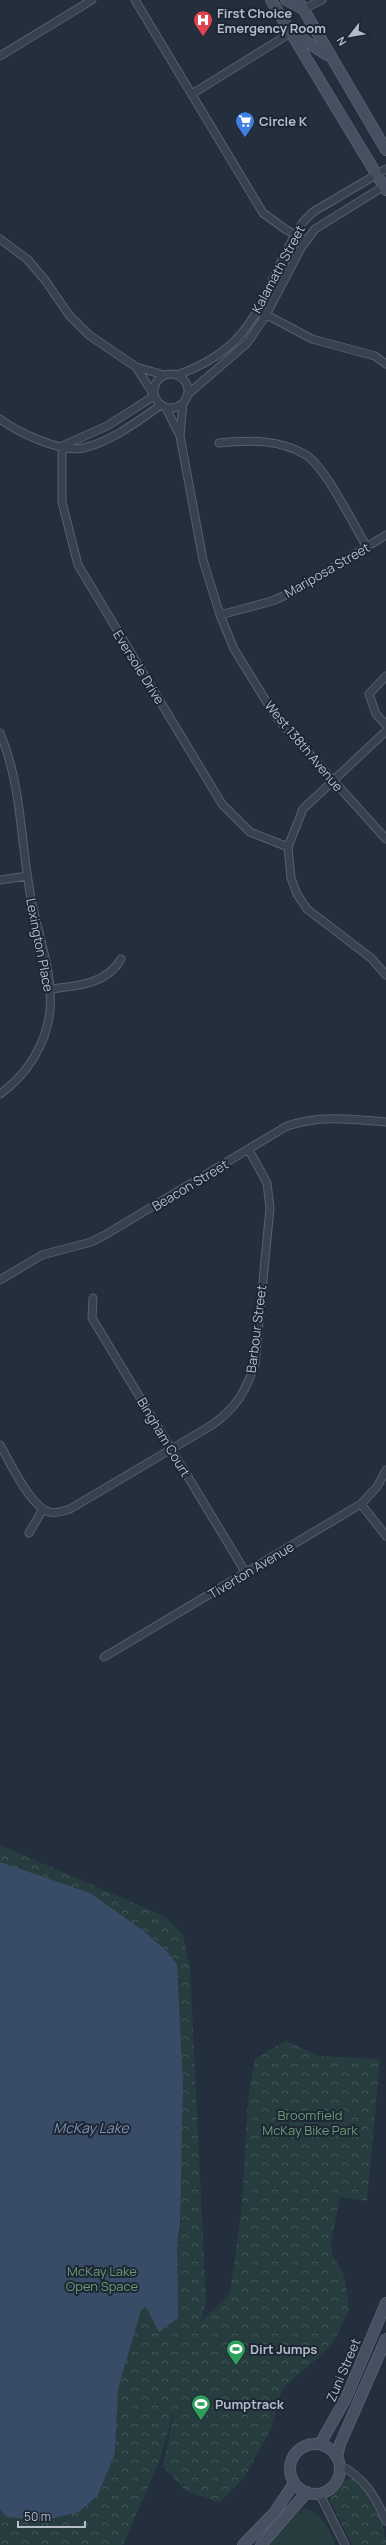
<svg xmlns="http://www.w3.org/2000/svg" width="386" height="2545" font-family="Manrope,sans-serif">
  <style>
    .grass { fill: #263c3f }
    .park { fill: url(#park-crowns) }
    .water { fill: #394c67 }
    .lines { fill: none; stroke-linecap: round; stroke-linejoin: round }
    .minor-casing { stroke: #565f6c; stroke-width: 9 }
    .secondary-casing { stroke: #565f6c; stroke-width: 12 }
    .minor { stroke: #38414e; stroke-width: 7 }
    .secondary { stroke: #465061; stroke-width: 10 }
    .labels { text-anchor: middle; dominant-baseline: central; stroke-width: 4; stroke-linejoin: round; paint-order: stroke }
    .poi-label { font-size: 13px; font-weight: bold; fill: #b4bcc9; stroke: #1d2633; text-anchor: start }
    .street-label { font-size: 13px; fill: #b4bcc9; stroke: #1d2633 }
    .park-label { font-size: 13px; fill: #6b9a76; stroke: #1d2633 }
    .water-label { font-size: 14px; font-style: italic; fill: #7c92b1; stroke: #1d2633 }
  </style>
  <defs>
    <pattern id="park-crowns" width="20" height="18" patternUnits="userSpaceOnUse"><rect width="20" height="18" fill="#263c3f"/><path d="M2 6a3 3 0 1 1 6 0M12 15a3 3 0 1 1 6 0" fill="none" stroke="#435659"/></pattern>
  </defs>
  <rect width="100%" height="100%" fill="#242f3e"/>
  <path class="grass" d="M 304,2507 C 321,2513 330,2528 335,2545 L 265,2545 Z"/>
  <path class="park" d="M 0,1845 L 164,1916 L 183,1934 L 190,1968 L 206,2302 L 200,2323 L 230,2293 L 242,2205 L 248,2099 L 255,2058 L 286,2041 L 319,2056 L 380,2059 L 367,2201 L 340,2197 L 331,2241 L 332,2254 L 345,2278 L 349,2310 L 332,2345 L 282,2389 L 271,2429 L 244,2478 L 219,2503 L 186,2491 L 163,2466 L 176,2404 L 159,2462 L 123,2545 L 0,2545 Z
    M 352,2478 C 369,2495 386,2521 386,2545 L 352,2545 L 329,2499 L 346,2479 Z"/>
  <path class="water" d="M 0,1862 L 90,1893 L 141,1929 L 167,1951 L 177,1965 L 183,2083 L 180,2223 L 177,2243 L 178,2318 L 159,2332 L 147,2309 L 144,2306 L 141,2310 L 118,2389 L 115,2453 L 98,2495 L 79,2512 L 41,2521 L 7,2517 L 0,2510 Z"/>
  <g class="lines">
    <g class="minor-casing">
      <path id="minor" d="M 135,0 L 263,213 L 285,229 L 306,241
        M 303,9 L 322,0
        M 0,56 L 92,0
        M 192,94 L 292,32
        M 0,239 L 27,259 L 45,280 L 69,315 L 89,335 L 136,367 L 154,395
        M 263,313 L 312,339 L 375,356 L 386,364
        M 136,367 L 164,375
        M154 391a17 17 0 1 1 34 0a17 17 0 1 1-34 0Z
        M 177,375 C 265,344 259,289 303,222 L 313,212 L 386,169
        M 187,395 L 247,343 L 266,315 L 301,248 L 315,229 L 386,185
        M 183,403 L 180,436 L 203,560 L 220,615 L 234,649 L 276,717 L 386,839
        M 166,408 L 179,434
        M 0,419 C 17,432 61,453 83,448 C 111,442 138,421 161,405
        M 219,443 C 248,440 280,439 306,455 C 326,468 353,524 367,547
        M 62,446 L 62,502 L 78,565 L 222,804 L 250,832 L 288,847
        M 62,446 L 107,426 L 154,396
        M 220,615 L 272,601 L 295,591 L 386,535
        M 386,676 L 369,694 L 376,714 L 386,725
        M 386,731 L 303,809 L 288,847 L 291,878 L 297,894 L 307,909 L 371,958 L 386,975
        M 0,733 C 23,788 20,845 32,903 C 39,938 53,973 50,1010 C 47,1043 27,1075 0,1094
        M 0,880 L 27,876
        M 51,989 C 77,986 107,984 121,959
        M 0,1280 L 42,1255 L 91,1242 L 105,1235 L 287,1126 C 320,1115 352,1119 386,1122
        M 93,1298 L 92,1318 L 246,1573
        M 0,1445 C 10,1462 30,1506 49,1512 C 56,1514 63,1511 70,1509 L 212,1425 C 236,1408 246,1391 255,1364 L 270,1208 L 267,1183 L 249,1150
        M 361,1504 L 386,1536
        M 29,1533 L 43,1509
        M 104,1657 L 361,1504 L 377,1487 L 386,1470
        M 339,2465 C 363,2476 376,2497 386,2521
        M 319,2493 L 345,2545"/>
    </g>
    <g class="secondary-casing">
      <path id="secondary" d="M 271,0 L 386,190
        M 286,0 L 303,9
        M 298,0 L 386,150
        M 293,33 L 327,55
        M 320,2444 L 346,2398 L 386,2303
        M290 2469a25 25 0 1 1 50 0a25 25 0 1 1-50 0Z
        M 337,2457 L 340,2444 L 386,2339
        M 243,2545 L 275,2512 L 294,2483
        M 261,2545 L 307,2492"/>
    </g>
    <use href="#minor" class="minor"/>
    <use href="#secondary" class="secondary"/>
  </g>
  <defs>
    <g id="hospital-pin" transform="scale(1)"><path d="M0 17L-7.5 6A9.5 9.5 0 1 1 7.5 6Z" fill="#e0444e" stroke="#1d2633"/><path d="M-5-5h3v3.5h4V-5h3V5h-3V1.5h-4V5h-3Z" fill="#fff"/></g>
    <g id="supermarket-pin" transform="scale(1)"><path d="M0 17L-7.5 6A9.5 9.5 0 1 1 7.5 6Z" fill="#3f7fe0" stroke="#1d2633"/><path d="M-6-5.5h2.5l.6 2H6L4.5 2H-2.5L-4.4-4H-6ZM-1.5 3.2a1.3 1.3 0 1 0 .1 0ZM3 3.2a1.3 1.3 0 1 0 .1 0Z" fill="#fff"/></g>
    <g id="stadium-pin" transform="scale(1)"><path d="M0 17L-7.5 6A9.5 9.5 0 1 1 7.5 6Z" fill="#2e9e5b" stroke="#1d2633"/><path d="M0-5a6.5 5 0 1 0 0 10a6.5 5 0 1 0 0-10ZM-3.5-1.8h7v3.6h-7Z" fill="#fff"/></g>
  </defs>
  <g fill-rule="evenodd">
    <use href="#hospital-pin" x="203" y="20"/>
    <use href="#supermarket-pin" x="245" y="121"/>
    <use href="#stadium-pin" x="236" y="2349"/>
    <use href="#stadium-pin" x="201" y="2404"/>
  </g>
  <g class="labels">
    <g class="poi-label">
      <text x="217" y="13">First Choice<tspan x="217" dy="15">Emergency Room</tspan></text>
      <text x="259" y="121">Circle K</text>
      <text x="250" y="2349">Dirt Jumps</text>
      <text x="215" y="2404">Pumptrack</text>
    </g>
    <g class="street-label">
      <text transform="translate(278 269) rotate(-62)">Kalamath Street</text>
      <text transform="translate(327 570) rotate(-30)">Mariposa Street</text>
      <text transform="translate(139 667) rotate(58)">Eversole Drive</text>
      <text transform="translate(304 746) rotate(50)">West 138th Avenue</text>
      <text transform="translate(40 945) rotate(79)">Lexington Place</text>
      <text transform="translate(190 1185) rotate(-31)">Beacon Street</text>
      <text transform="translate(256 1329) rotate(-83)">Barbour Street</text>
      <text transform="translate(164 1437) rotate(59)">Bingham Court</text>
      <text transform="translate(251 1570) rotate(-31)">Tiverton Avenue</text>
      <text transform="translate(343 2370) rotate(-67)">Zuni Street</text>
    </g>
    <g class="park-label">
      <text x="310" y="2115">Broomfield<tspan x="310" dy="15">McKay Bike Park</tspan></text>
      <text x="102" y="2271">McKay Lake<tspan x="102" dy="15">Open Space</tspan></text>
    </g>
    <g class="water-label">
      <text x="91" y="2127">McKay Lake</text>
    </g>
  </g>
  <g transform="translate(350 36) rotate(239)" stroke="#1d2633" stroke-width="3" paint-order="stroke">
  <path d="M0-3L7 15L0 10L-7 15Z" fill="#b4bcc9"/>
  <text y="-6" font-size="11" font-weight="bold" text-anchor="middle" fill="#b4bcc9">N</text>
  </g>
  <path d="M18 2521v6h67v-6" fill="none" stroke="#b4bcc9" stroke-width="2"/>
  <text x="24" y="2521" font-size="12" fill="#b4bcc9" stroke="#1d2633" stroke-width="3" paint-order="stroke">50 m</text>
</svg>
